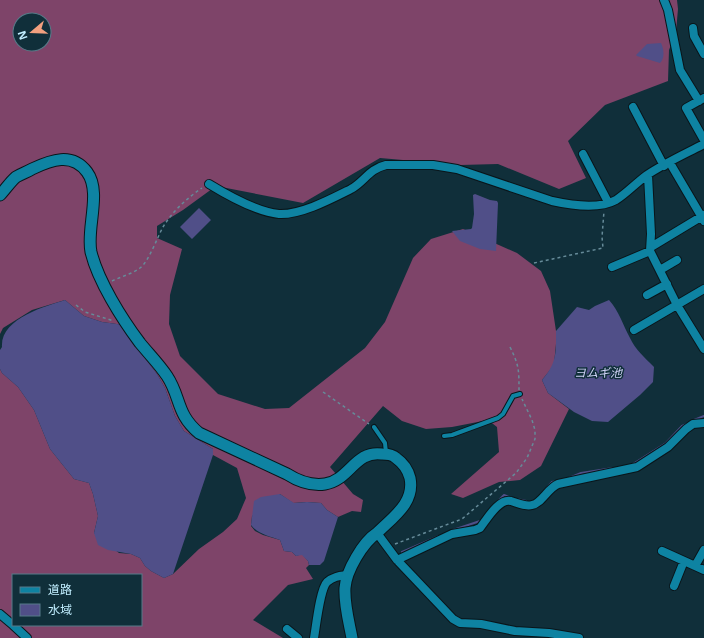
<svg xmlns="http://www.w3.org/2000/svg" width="704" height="638" font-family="'Noto Sans','Noto Sans JP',sans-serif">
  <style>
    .forest { fill: #7e4469; fill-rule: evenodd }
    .water { fill: #504f88 }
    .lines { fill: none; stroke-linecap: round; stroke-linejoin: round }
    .stream { stroke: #504f88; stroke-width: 2 }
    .lane-casing { stroke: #09151a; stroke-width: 6 }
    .street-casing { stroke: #09151a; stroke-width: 10 }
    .secondary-casing { stroke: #09151a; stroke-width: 13 }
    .path { stroke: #668b99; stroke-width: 1.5; stroke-dasharray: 3 3; stroke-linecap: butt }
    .lane { stroke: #0e83a2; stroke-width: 4 }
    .street { stroke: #0e83a2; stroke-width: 8 }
    .secondary { stroke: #0e83a2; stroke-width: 11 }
    .labels { text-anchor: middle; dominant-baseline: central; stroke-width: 3; stroke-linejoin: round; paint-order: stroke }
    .water-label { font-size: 12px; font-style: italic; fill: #cfd1f5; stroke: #102f3a }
  </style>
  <rect width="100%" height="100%" fill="#102f3a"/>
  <path class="forest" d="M 0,0 L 677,0 L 678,9 L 676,32 L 669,50 L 668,81 L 605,105 L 568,141 L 586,178 L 559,189 L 498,164 L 460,165 L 380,158 L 303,203 L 216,186 L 183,210 L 157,226 L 157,238 L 182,249 L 170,295 L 169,324 L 180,356 L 218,394 L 265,409 L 289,408 L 365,348 L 385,322 L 413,258 L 431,239 L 463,229 L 517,253 L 541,271 L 550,291 L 556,331 L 556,344 L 554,364 L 550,370 L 542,380 L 548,393 L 569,409 L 541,466 L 520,480 L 499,482 L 463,498 L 451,494 L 499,452 L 497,427 L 488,420 L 452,427 L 426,429 L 402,421 L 383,406 L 330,467 L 353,494 L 363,500 L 361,512 L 352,511 L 338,517 L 327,510 L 321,503 L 307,502 L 293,503 L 280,494 L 252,516 L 251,526 L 255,531 L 263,535 L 280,540 L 284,551 L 292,552 L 296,556 L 302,554 L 308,561 L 309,565 L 306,568 L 313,579 L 288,585 L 253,620 L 283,638 L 0,638 L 0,369 L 2,373 L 18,387 L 34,410 L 50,449 L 74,479 L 89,483 L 93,494 L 98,516 L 94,533 L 119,553 L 131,554 L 140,558 L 145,566 L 151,571 L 164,578 L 173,574 L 199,549 L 223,532 L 237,519 L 246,498 L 237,468 L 213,455 L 213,449 L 184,431 L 175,416 L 165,388 L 157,374 L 137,348 L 124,325 L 102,322 L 84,316 L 65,300 L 32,310 L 3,328 L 0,334 ZM 20,20 L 44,20 L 44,44 L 20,44 ZM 13,575 L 141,575 L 141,625 L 13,625 Z"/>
  <path class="water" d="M 661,43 C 664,49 665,58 660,63 L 637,56 L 636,55 L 647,44 Z
    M 475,194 L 490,200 L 497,201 L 498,203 L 496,251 L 480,249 L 460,241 L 452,231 L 471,229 L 472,228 L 474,214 L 473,195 Z
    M 199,208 L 211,220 L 192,239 L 180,227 Z
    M 65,300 L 84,316 L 102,322 L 124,325 L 137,348 L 157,374 L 165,388 L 175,416 L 184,431 L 213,449 L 213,455 L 173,574 L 164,578 L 151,571 L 145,566 L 140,558 L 131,554 L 108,550 L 98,545 L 94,533 L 98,516 L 93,494 L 89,483 L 74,479 L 50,449 L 34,410 L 18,387 L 2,373 L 0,369 L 0,350 L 2,347 C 0,318 47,306 65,300 Z
    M 609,300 C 619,311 623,325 630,338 C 635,349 645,358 654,367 L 653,382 L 640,395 L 608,422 L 592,421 L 574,412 L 548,393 L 542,380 C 557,363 556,353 556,331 L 577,307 L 589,310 L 595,306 Z
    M 280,494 L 294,503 L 307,502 L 321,503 L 327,510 L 338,517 L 324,561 L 320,565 L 309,565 L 308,561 L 302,555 L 296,556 L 292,552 L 284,551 L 280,540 C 269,536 258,534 251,525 L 254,501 L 261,497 Z"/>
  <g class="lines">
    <path class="stream" d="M 694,420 L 704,416
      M 633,464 L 666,443 L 682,426 L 687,424
      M 569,478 L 581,473 L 613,468
      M 545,490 L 552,482 L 557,481
      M 517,499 L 526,501
      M 492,507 L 504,495 L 512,498
      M 453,530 L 480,521
      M 402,552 L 439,536"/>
    <g class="lane-casing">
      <path id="lane" d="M 374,427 L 385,443 L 386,453
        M 444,436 L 452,435 L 498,418 L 503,414 L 513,396 L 520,394"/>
    </g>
    <g class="street-casing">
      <path id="street" d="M 664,0 L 668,10 L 680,70 L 699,101
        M 693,28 L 694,36 L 704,54
        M 704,98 L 686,108 L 704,140
        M 633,107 L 664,166
        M 583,154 L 608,202
        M 670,163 L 704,221
        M 648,175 L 651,234 L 650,251 L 677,305 L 704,349
        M 209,184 C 227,195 258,212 279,214 C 301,215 331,199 351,189 C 365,181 369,169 386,165 L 433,165 L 457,169 L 552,201 C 570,205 598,210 616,200 C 627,193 636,183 647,175 C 665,163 685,154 704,144
        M 651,247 L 704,215
        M 612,267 L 650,251
        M 660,270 L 677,260
        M 647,295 L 667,284
        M 634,330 L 704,289
        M 377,533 L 397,560 L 453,619 L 460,623 L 481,624 L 515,631 L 549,633 L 579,638
        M 662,551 L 704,570
        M 397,560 L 452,534 L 475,530 L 480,528 C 487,519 499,498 511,501 C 518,503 525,507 532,505 C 541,504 548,488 558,484 L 637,467 L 668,447 L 686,429 L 693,424 L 704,423
        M 695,566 L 704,550
        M 674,586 L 684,561
        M 0,614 L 13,625
        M 13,625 L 27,638
        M 287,629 L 298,638
        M 314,638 C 316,627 320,589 327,582 C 334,576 340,576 348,575"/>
    </g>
    <g class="secondary-casing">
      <path id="secondary" d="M 0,195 C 5,190 10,182 16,177 C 21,174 27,172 32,169 C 51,160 72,152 87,172 C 102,192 86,229 91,252 C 98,281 122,319 140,343 C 149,354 159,364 167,376 C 181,397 176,414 199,433 L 287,474 C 298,481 311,486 325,484 C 350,480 355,450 382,454 C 387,454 393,455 396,458 C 403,463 408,470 410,478 C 415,503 393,517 377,533 C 363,542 346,571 345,588 C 344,604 349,622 352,638"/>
    </g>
    <path class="path" d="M 534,263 L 603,248 L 602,237 L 604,211
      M 112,281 C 120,277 132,274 140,268 C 149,261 157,238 163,227 C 172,212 187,198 202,188
      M 76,305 L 85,312 L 114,321
      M 510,347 C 519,365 519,370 519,390
      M 323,392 L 369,424
      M 395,544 L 462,519 L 516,473 L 527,458 L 535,439 L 535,430 L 532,420 L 522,399"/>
    <use href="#lane" class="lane"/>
    <use href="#street" class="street"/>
    <use href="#secondary" class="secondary"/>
  </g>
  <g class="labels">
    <g class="water-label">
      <text x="598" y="372">ヨムギ池</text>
    </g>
  </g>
  <rect x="12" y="574" width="130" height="52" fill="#102f3a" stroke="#577b89"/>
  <rect x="20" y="587" width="20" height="6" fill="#0e83a2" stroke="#577b89"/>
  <text x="48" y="594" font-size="12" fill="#c1eeff">道路</text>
  <rect x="20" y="604" width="20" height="12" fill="#504f88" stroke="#577b89"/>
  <text x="48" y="614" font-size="12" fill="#c1eeff">水域</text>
  <g transform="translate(32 32) rotate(251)"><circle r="19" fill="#102f3a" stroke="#577b89"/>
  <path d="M0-3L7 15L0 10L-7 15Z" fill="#f2a07f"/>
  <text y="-6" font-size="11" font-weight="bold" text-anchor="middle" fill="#c1eeff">N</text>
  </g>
</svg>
